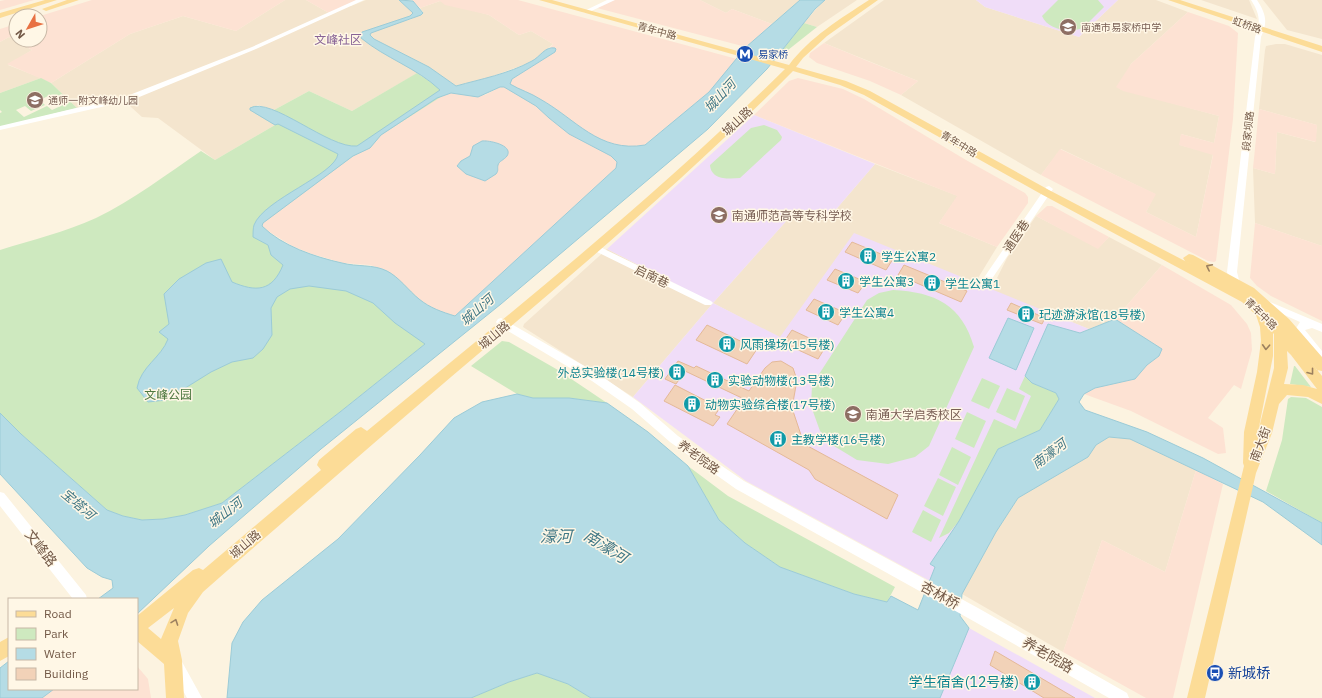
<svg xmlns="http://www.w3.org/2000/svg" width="1322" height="698" font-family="'IBM Plex Sans','Noto Sans SC',sans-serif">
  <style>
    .residential { fill: #f4e5ce }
    .commercial { fill: #fde2d3 }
    .education { fill: #f0ddf8 }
    .green { fill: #cee9bf; fill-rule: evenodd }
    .water { fill: #b5dce5; stroke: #9bcbd7; fill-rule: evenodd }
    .building { fill: #f2d2b8; stroke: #e4b998 }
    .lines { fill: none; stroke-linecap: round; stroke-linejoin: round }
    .minor { fill: #fff; fill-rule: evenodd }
    .major { fill: #fcdc97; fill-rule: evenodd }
    .oneway { stroke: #9c805f }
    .labels { text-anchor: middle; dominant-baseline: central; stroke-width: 3; stroke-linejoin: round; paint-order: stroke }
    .far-street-label { font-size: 10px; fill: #735947; stroke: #fff7e6 }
    .far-education-label { font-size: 10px; fill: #785e54; stroke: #fff7e6; text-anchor: start }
    .far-transit-label { font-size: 10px; fill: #164399; stroke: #fff7e6; text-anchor: start }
    .far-quarter-label { font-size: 12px; fill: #886396; stroke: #fff7e6 }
    .street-label { font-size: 12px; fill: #735947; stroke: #fff7e6 }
    .education-label { font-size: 12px; fill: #785e54; stroke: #fff7e6; text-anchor: start }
    .culture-label { font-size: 12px; fill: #0d838f; stroke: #fff7e6; text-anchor: start }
    .park-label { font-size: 12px; fill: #4d7840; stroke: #fff7e6 }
    .water-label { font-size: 13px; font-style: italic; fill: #417886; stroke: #fff7e6 }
    .near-street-label { font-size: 14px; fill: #735947; stroke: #fff7e6 }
    .near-transit-label { font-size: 14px; fill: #164399; stroke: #fff7e6; text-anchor: start }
    .near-culture-label { font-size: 14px; fill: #0d838f; stroke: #fff7e6; text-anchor: end }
    .near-water-label { font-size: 16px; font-style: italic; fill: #417886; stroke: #fff7e6 }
  </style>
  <rect width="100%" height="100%" fill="#fcf3e0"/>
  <path class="residential" d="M 285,0 L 306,0 L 329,13 L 348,5 L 351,6 L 366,0 L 399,0 L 413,12 L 410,16 L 364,32 L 412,19 L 423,12 L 420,8 L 440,1 L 489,15 L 519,35 L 531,31 L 553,44 L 536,59 L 526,64 L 485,79 L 456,86 L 428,67 L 352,111 L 309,91 L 274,110 L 258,105 L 250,110 L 275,125 L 215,160 L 158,118 L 142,117 L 121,98 L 77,108 L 51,83 L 130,34 L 183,16 L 236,31 Z
    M 700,0 L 800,0 L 772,24 L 732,9 L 726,13 Z
    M 824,0 L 857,0 L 817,27 L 804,23 Z
    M 884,0 L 976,0 L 985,7 L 1079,37 L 1118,0 L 1156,0 L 1188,12 L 1131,64 L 1120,89 L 1219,116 L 1214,143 L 1181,134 L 1180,145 L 1213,154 L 1196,237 L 1146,212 L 1155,194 L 1061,149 L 1041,175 L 901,95 L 918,81 L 824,43 Z
    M 1201,0 L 1249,0 L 1257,19 Z
    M 1263,0 L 1322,0 L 1322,39 L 1287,30 Z
    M 9,37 L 32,50 L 8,65 L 41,78 L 0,93 L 0,42 Z
    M 1276,44 L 1285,44 L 1322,55 L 1322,246 L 1255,223 L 1253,168 L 1275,174 L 1277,132 L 1315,142 L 1317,125 L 1259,109 L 1265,50 L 1266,46 Z
    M 875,164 L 958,196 L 939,223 L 997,247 L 975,283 L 854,234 L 780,338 L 713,303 L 633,397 L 523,327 L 524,324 L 607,249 L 713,303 L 797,209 L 826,221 Z
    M 1036,216 L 1098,248 L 1109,237 L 1162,265 L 1115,319 L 1089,329 L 991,290 L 1007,258 Z
    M 1109,437 L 1130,439 L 1196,470 L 1165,572 L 1102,540 L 1063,652 L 962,594 L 996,532 L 1018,498 L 1087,457 L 1096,445 Z"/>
  <path class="commercial" d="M 5,0 L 34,0 L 0,10 L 0,1 Z
    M 92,0 L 285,0 L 236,31 L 183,16 L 130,34 L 51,83 L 7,64 L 32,50 L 9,37 L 0,42 L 0,29 L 16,24 L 16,40 L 40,40 L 40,16 Z
    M 306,0 L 359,0 L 329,13 Z
    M 412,0 L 518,0 L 737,59 L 709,92 L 616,168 L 455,316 L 434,309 L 420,300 L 388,271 L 370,265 L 343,263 L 312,254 L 292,246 L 268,231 L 262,226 L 263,223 L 353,156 L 370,148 L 381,135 L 437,98 L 451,93 L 485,95 L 500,87 L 504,87 L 512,79 L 555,52 L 553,48 L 550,48 L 553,44 L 531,31 L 519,35 L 489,15 L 445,5 L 440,1 L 420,8 Z
    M 609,0 L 700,0 L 726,13 L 732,9 L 772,24 L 746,47 L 597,8 Z
    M 1188,12 L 1229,26 L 1238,33 L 1233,119 L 1216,261 L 1214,262 L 1208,261 L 1041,175 L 1060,149 L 1156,194 L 1146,212 L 1196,237 L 1213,155 L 1179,145 L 1181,134 L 1214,143 L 1219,116 L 1123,91 L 1116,87 L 1131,64 Z
    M 824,43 L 870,62 L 918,81 L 901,95 L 870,81 L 817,63 L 809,57 L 810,53 Z
    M 798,78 L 843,89 L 864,99 L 966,160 L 1025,193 L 1028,197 L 1028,203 L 997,247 L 939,223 L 957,196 L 754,115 L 789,81 Z
    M 1259,109 L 1317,125 L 1316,142 L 1277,132 L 1275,174 L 1253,168 Z
    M 1047,206 L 1052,206 L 1109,237 L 1098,249 L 1036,216 Z
    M 1255,223 L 1322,246 L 1322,321 L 1271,296 L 1257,286 L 1250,278 Z
    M 1162,265 L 1231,305 L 1247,324 L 1251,333 L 1252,350 L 1241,389 L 1234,385 L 1208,418 L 1223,428 L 1226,453 L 1218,454 L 1131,411 L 1084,394 L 1095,388 L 1135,379 L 1147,365 L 1159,356 L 1161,349 L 1115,319 Z
    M 1196,470 L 1223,484 L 1173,698 L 1146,698 L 1063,652 L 1102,540 L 1165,572 Z
    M 137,666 L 148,679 L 151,698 L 42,698 L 54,689 L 137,689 Z"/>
  <path class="education" d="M 976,0 L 1118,0 L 1079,37 L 985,7 Z
    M 754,115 L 875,164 L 826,221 L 797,209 L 713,303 L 780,337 L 854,233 L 1089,329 L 1080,333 L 1025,376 L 1032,383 L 1056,393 L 998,449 L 959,521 L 930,564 L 935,567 L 930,581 L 746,481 L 633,397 L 713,303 L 607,249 Z
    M 969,628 L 1095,698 L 940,698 Z"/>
  <path class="green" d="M 1058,0 L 1098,0 L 1104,7 L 1083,28 C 1069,33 1048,30 1042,16 Z
    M 804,23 L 817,27 L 788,50 L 779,54 Z
    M 417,73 L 447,93 L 381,135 L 370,148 L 353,156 L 263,223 L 262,226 C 281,246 315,257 342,263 C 357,267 373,264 387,271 C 399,277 409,291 419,299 C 430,308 442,312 455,316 L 425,344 L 340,412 L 222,503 L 185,515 L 163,519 L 142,520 L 123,516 L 107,510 L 21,434 L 0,413 L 0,250 C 32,240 65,232 96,218 C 133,200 167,174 201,151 L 215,160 L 275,125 L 250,110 L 250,108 L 254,106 L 274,110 L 309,91 L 352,111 Z
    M 41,78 L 51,83 L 77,108 L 0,127 L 0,113 L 2,112 L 0,110 L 0,93 ZM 50,95 L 63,105 L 52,110 L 47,106 L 24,117 L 16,110 L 25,106 L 31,111 L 45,105 L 40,100 Z
    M 764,125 L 777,130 L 782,137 L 781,140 L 740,178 C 728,179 711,180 710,165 L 751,128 Z
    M 893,290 C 935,292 962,305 974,347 L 929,446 L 915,457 L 888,464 L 857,460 L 834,446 L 820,431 L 811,406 L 812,385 L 867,300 L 879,293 Z
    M 502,341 L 509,342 L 558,370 L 607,403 L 569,398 L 533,398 L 517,394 L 471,366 Z
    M 1294,366 L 1295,366 L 1311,387 L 1290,384 Z
    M 1025,376 L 1032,383 L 1056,393 L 1059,399 L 1040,430 L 998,449 L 959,521 L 949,533 L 939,538 L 994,419 L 1016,429 L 1031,396 L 1019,389 Z
    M 982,378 L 1000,386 L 989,409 L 971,401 Z
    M 1007,388 L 1025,396 L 1015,421 L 996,412 Z
    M 1291,397 L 1306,398 L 1322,407 L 1322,523 L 1266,491 L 1282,440 L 1288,399 Z
    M 967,412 L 986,421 L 974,448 L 955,439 Z
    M 952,447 L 971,457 L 958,485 L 939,475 Z
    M 688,466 L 728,496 L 895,587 L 887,602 L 854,594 L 780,567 L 745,543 L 719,520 Z
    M 938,478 L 956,487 L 943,516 L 924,506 Z
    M 923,510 L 941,520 L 931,542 L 912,532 Z
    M 537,673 L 568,684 L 591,698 L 471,698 L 509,682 Z"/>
  <path class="water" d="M 399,0 L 413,1 L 423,13 L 421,15 L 371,33 L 370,35 L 374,39 L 429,67 L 456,86 C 481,79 508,74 532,61 C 540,57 545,46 555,48 L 556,49 L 555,52 L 512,79 L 510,84 C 520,90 531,93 540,99 C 576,119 599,153 645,145 L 709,92 L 746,47 L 800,0 L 825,0 L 815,9 L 767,69 L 708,129 L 501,304 L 321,449 L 209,546 L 137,614 L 137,599 L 98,599 L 113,588 L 112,580 L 102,577 L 87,568 L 0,474 L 0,413 L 21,434 L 107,510 L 123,516 L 142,520 L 163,519 L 185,515 L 222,503 L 340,412 L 425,344 L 395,323 L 373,303 L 346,291 L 309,286 L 290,289 L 277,297 L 271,308 L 272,335 L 263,349 L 253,358 L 232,362 L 211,372 L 166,400 L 148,402 L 137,388 C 141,366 161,358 168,339 L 159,332 L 169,324 L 164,294 L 179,279 L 206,263 L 221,259 L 232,282 C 256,292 272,292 283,265 L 271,255 L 268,245 L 253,237 C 253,234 253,228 254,225 C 264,199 335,175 338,154 L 278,124 L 275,125 L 250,110 L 250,108 C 271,96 329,149 357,146 L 440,90 C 417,68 385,58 361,38 L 362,32 L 410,16 L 413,13 ZM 500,87 L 504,87 L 536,106 L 549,118 L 569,134 L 611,156 L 617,162 L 616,168 L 455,316 C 442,312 430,308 419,299 C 409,291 399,277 387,271 C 373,264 357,267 342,263 C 315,257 282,246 262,226 L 263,223 L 353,156 L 370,148 L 381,135 L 437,98 L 451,93 L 478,97 Z
    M 482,141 C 488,140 514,145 507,156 C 504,160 499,161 498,165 C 497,169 499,170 496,174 L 485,181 L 466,174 L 457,166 L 461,161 L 470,156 L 473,146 Z
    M 1008,318 L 1034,328 L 1016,370 L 989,358 Z
    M 1115,319 L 1162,349 L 1159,356 L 1147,365 L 1135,379 L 1095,388 L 1084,394 L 1079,402 L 1085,410 L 1147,432 L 1203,458 L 1322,523 L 1322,545 L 1263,502 L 1130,439 L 1109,437 L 1096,445 L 1088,457 L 1018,498 L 996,532 L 962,594 L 960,616 L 969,628 L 940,698 L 591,698 L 568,684 L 537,673 L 509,682 L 471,698 L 227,698 L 232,643 L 243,622 L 262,600 L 338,539 L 420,455 L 454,418 L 482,402 L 517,394 L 533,398 L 569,398 L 607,403 L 648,432 L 688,466 L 719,520 L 745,543 L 780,567 L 854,594 L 887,602 L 891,596 L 918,610 L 935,567 L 930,564 L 959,521 L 998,449 L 1040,430 L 1059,399 L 1056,393 L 1032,383 L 1025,376 L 1048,324 L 1080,333 Z
    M 9,661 L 9,689 L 54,689 L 42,698 L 0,698 L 0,668 Z"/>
  <path class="building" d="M 852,242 L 893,259 L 886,270 L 845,252 Z
    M 904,265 L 967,291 L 961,302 L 898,275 Z
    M 835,269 L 866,282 L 858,293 L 827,280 Z
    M 814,299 L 846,313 L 838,325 L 806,310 Z
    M 1011,303 L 1045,318 L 1042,324 L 1007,310 Z
    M 707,325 L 757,349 L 747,364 L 696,340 Z
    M 792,330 L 826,346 L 818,359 L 783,343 Z
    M 678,361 L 694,368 L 696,366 L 749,391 L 765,368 L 772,362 L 781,361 L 793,368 L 797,380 L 792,408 L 804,444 L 898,495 L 887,519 L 815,479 L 809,470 L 727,424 L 744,399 L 685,371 L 676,384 L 665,379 Z
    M 675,385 L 720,408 L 715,415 L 720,417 L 713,426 L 664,401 Z
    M 995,651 L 1075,698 L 1044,698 L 990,665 Z"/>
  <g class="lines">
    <path class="minor" d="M 356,0 L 364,0 L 256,49 L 132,100 L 0,130 L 0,126 L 127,96 L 252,47 Z
      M 607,0 L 615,0 L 587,13 L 582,12 Z
      M 1251,0 L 1257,0 C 1266,14 1268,22 1261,37 L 1237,272 L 1241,288 L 1236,291 L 1231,288 L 1227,272 L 1255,37 C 1261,22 1260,14 1251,0 Z
      M 1049,186 L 1053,189 L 987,286 L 981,286 L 979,284 L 981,282 L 1046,187 Z
      M 596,245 L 711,301 L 713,303 L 711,305 L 705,305 L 593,250 L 592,248 L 593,246 Z
      M 1263,299 L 1322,324 L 1322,332 L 1312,328 L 1305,330 L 1322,351 L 1322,362 L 1318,361 L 1297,333 L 1295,330 L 1300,322 L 1260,304 L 1258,302 Z
      M 501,318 L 600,375 L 640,403 L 678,436 L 744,481 L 978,608 L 1127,693 L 1129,698 L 1109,698 L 968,618 L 736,489 L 670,442 L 632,409 L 592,381 L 498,325 L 496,322 L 498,319 Z
      M 0,492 L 4,493 L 86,595 L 87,599 L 73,599 L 0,506 Z
      M 176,658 L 181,660 L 202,698 L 187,698 L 169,665 L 171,660 Z"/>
    <path class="major" d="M 45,0 L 57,0 L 0,18 L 0,13 Z
      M 67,0 L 79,0 L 46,11 L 42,9 Z
      M 539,0 L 552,0 L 789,65 C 810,37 840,19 869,0 L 878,0 L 827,36 L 803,58 L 796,67 L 846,81 L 870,91 L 1049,190 L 1206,272 L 1185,261 L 1183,258 L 1189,254 L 1193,255 L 1254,288 L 1289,319 L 1322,357 L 1322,371 L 1317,370 L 1310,361 L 1322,376 L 1322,404 L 1308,397 L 1287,395 L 1279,404 L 1272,433 L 1256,473 L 1205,698 L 1187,698 L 1244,466 L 1243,463 L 1244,432 L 1257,372 L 1261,341 L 1260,327 L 1256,315 L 1242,302 L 1041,194 L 864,95 L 840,85 L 793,71 C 685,180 568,278 451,377 C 368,448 285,520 203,592 L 188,613 L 178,641 L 182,660 L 184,698 L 166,698 L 164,664 L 137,641 L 137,616 L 193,570 L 199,568 L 203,570 L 321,470 L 317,465 L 319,460 L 356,429 L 361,427 L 367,431 C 509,314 654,199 785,69 ZM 1273,333 L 1274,334 L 1274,368 L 1258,432 L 1273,356 ZM 1287,351 L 1291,355 L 1317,389 L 1303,385 L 1284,384 L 1288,368 ZM 174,608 L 161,639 L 148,628 Z
      M 1168,0 L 1180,0 L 1322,46 L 1322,52 Z
      M 9,637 L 9,656 L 0,661 L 0,642 Z"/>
  </g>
  <defs><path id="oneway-chevron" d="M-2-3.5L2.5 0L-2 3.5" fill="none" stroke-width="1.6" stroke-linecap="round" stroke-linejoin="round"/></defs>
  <g class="oneway">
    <use href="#oneway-chevron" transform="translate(1209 267) rotate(-153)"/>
    <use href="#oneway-chevron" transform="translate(1266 347) rotate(93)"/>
    <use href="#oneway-chevron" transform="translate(1311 372) rotate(52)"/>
    <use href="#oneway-chevron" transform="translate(175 622) rotate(-70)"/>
  </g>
  <defs>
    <g id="school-disc" transform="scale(0.9)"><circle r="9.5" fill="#8d6e63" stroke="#fff7e6"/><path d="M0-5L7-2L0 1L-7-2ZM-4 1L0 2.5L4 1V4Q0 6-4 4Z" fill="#fff"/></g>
    <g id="metro-disc" transform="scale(0.9)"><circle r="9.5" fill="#1a4fb4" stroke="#fff7e6"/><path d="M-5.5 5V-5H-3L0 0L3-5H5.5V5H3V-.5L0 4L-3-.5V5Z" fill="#fff"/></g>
    <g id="university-disc" transform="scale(0.9)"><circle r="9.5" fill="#8d6e63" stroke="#fff7e6"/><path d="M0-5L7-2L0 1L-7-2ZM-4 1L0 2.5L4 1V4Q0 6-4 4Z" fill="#fff"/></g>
    <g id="building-disc" transform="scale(0.9)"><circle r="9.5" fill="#0f9aa8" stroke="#fff7e6"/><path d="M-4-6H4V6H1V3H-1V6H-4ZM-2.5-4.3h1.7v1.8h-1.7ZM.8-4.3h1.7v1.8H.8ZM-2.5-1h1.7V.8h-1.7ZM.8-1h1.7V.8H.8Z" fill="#fff"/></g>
    <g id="bus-disc" transform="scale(0.9)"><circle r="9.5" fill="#1a4fb4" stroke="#fff7e6"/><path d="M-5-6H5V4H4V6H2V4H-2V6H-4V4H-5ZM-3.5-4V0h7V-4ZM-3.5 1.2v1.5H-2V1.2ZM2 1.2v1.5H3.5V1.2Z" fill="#fff"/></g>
  </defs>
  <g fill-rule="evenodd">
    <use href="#school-disc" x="1068" y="27"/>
    <use href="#metro-disc" x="745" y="54"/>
    <use href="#school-disc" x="35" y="100"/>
    <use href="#university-disc" x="719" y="215"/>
    <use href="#building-disc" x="868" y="256"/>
    <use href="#building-disc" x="846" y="281"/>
    <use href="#building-disc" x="932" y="283"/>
    <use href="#building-disc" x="826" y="312"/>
    <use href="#building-disc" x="1026" y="314"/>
    <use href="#building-disc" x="727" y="344"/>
    <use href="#building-disc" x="677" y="372"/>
    <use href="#building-disc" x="715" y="380"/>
    <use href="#building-disc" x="692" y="404"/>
    <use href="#school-disc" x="853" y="414"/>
    <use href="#building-disc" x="778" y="439"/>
    <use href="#bus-disc" x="1215" y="673"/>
    <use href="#building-disc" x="1032" y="682"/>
  </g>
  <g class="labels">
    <g class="far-street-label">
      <text transform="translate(1247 25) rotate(19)">虹桥路</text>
      <text transform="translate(657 31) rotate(15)">青年中路</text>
      <text transform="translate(1248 131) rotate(-84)">段家坝路</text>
      <text transform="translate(959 144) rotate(31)">青年中路</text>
      <text transform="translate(1261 314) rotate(44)">青年中路</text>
    </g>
    <g class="far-education-label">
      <text x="1081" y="27">南通市易家桥中学</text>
      <text x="48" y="100">通师一附文峰幼儿园</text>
    </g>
    <g class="far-transit-label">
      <text x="758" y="54">易家桥</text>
    </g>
    <g class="far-quarter-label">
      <text x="338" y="39">文峰社区</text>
    </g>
    <g class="street-label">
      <text transform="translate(737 121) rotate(-43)">城山路</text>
      <text transform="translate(1016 236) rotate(-56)">通医巷</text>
      <text transform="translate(652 276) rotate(26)">启南巷</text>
      <text transform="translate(494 335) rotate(-40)">城山路</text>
      <text transform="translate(1260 444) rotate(-70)">南大街</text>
      <text transform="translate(699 457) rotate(36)">养老院路</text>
      <text transform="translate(245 544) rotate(-41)">城山路</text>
    </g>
    <g class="education-label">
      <text x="732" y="215">南通师范高等专科学校</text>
      <text x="866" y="414">南通大学启秀校区</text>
    </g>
    <g class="culture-label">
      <text x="881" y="256">学生公寓2</text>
      <text x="859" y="281">学生公寓3</text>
      <text x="945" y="283">学生公寓1</text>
      <text x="839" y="312">学生公寓4</text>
      <text x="1039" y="314">玘迹游泳馆(18号楼)</text>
      <text x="740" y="344">风雨操场(15号楼)</text>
      <text x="664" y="372" text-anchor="end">外总实验楼(14号楼)</text>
      <text x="728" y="380">实验动物楼(13号楼)</text>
      <text x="705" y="404">动物实验综合楼(17号楼)</text>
      <text x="791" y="439">主教学楼(16号楼)</text>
    </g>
    <g class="park-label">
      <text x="168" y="394">文峰公园</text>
    </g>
    <g class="water-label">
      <text transform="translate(720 96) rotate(-47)">城山河</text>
      <text transform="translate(477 310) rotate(-41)">城山河</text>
      <text transform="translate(1049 454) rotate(-37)">南濠河</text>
      <text transform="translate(78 504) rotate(40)">宝塔河</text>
      <text transform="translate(225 513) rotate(-38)">城山河</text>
    </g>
    <g class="near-street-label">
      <text transform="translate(41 548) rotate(52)">文峰路</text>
      <text transform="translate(940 595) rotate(29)">杏林桥</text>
      <text transform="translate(1048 655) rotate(30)">养老院路</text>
    </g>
    <g class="near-transit-label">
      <text x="1228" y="673">新城桥</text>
    </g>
    <g class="near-culture-label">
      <text x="1019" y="682">学生宿舍(12号楼)</text>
    </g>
    <g class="near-water-label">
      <text x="556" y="536">濠河</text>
      <text transform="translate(606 546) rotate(32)">南濠河</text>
    </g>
  </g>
  <rect x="8" y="598" width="130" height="92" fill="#fff7e6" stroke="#c7b8a6"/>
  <rect x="16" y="611" width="20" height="6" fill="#fcdc97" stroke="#c7b8a6"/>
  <text x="44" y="618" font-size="12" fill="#735947">Road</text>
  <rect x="16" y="628" width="20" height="12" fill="#cee9bf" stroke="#c7b8a6"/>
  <text x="44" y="638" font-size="12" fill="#735947">Park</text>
  <rect x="16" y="648" width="20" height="12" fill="#b5dce5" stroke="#c7b8a6"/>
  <text x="44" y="658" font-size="12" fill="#735947">Water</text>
  <rect x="16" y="668" width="20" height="12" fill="#f2d2b8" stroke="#c7b8a6"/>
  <text x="44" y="678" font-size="12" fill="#735947">Building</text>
  <g transform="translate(28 28) rotate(231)"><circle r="19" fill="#fff7e6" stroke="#c7b8a6"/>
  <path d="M0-3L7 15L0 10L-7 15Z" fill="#e87143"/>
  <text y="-6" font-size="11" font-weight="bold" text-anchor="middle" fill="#735947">N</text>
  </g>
</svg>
